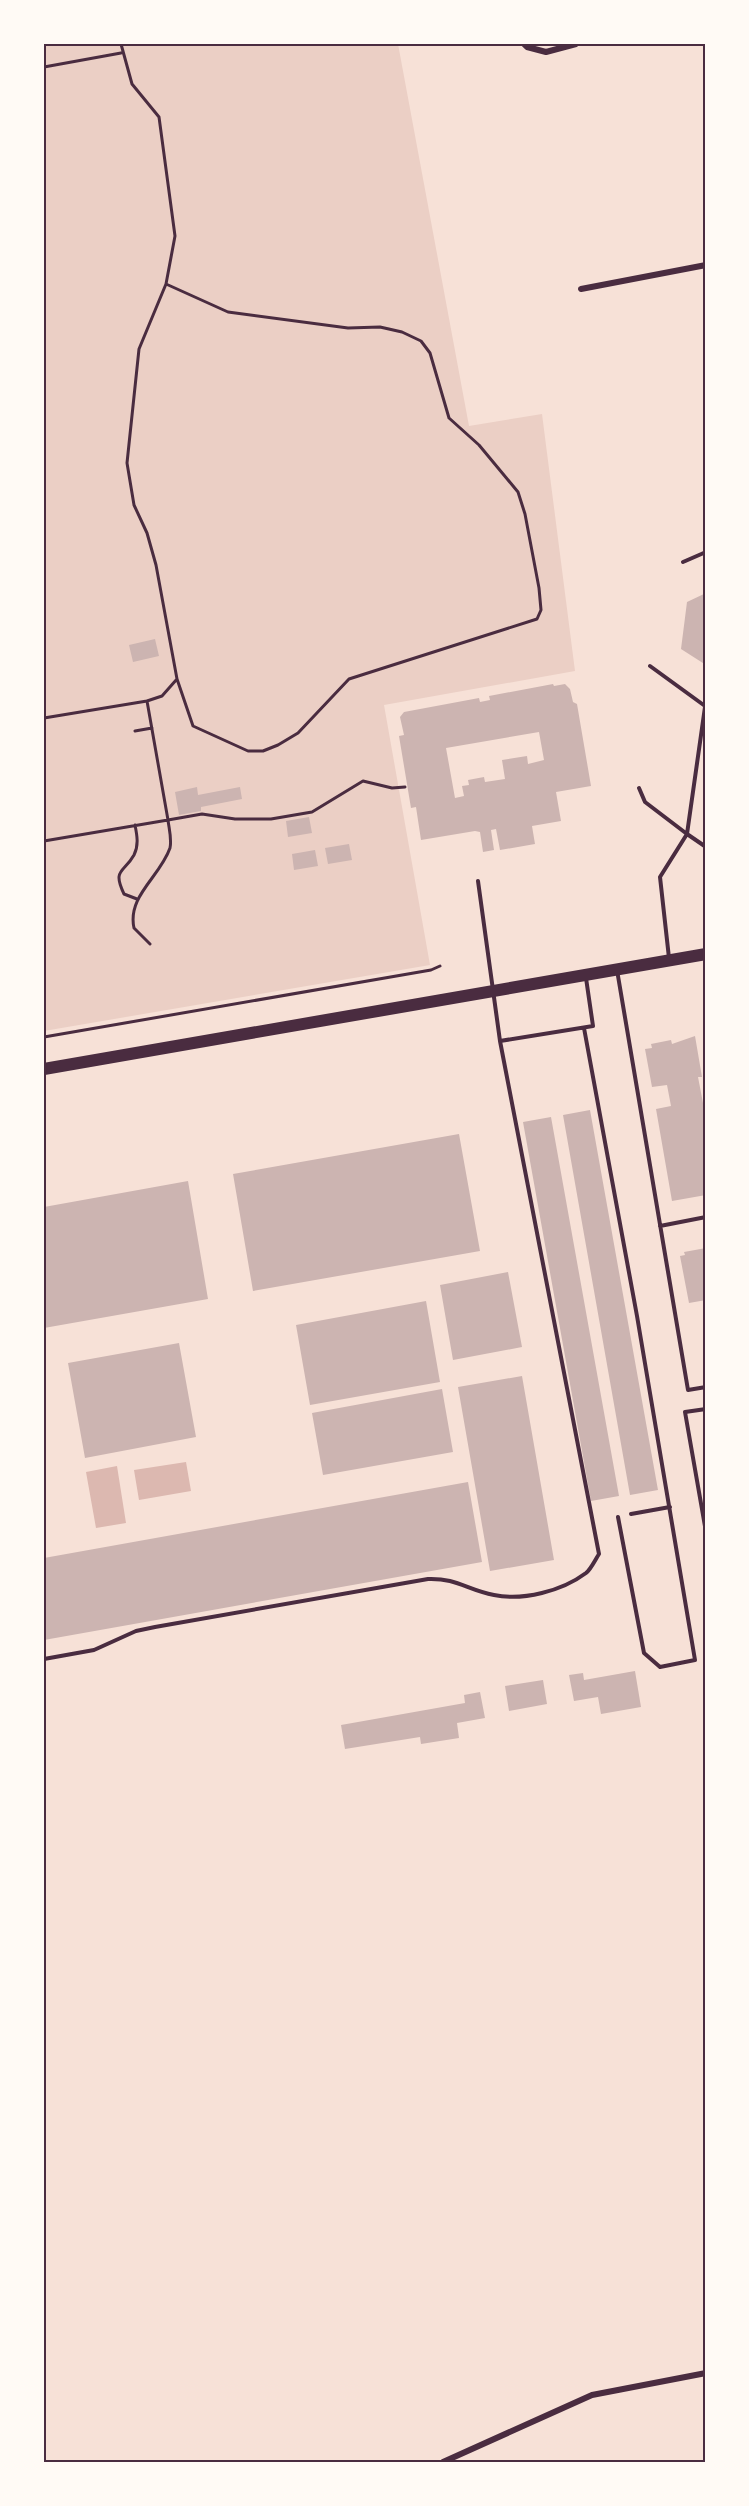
<svg xmlns="http://www.w3.org/2000/svg" width="749" height="2506" font-family="Cabin,sans-serif">
  <style>
    .green { fill: #ebcfc5 }
    .water { fill: #dcb8b0 }
    .building { fill: #ccb4b1; fill-rule: evenodd }
    .lines { fill: none; stroke-linecap: round; stroke-linejoin: round }
    .path { stroke: #4a2c40; stroke-width: 3 }
    .service { stroke: #4a2c40; stroke-width: 4 }
    .minor { stroke: #4a2c40; stroke-width: 6 }
    .primary { stroke: #4a2c40; stroke-width: 12 }
    .neatline { fill: none; stroke: #4a2c40; stroke-width: 2 }
  </style>
  <rect width="100%" height="100%" fill="#f7e1d7"/>
  <path class="green" d="M 44,44 L 398,44 L 469,426 L 542,414 L 575,671 L 384,705 L 430,965 L 44,1031 Z"/>
  <path class="water" d="M 186,1462 L 191,1491 L 139,1500 L 134,1470 Z
    M 117,1466 L 126,1523 L 96,1528 L 86,1472 Z"/>
  <path class="building" d="M 706,593 L 706,665 L 681,649 L 687,602 Z
    M 155,639 L 159,656 L 133,662 L 129,645 Z
    M 553,684 L 554,686 L 565,684 L 570,689 L 573,702 L 577,704 L 591,786 L 556,792 L 561,821 L 532,826 L 535,844 L 500,850 L 496,829 L 491,830 L 494,850 L 483,852 L 480,832 L 475,831 L 421,840 L 416,807 L 411,808 L 399,736 L 404,735 L 400,717 L 404,712 L 479,698 L 480,702 L 490,700 L 489,696 ZM 539,732 L 544,760 L 528,764 L 527,756 L 502,760 L 505,779 L 485,782 L 484,777 L 468,780 L 469,785 L 462,786 L 464,796 L 455,798 L 446,748 Z
    M 197,787 L 198,795 L 240,787 L 242,799 L 201,807 L 201,811 L 179,815 L 175,792 Z
    M 309,817 L 312,833 L 288,837 L 286,821 Z
    M 349,844 L 352,860 L 328,864 L 325,848 Z
    M 315,850 L 318,866 L 294,870 L 292,854 Z
    M 695,1036 L 702,1077 L 698,1077 L 703,1103 L 706,1102 L 706,1195 L 672,1201 L 656,1109 L 671,1106 L 667,1085 L 652,1087 L 645,1049 L 652,1048 L 651,1044 L 671,1040 L 672,1044 Z
    M 590,1110 L 658,1490 L 630,1495 L 563,1115 Z
    M 551,1117 L 619,1496 L 591,1501 L 523,1122 Z
    M 459,1134 L 480,1251 L 253,1291 L 233,1174 Z
    M 188,1181 L 208,1299 L 44,1328 L 44,1207 Z
    M 706,1248 L 706,1300 L 689,1303 L 680,1256 L 685,1255 L 684,1252 Z
    M 508,1272 L 522,1347 L 453,1360 L 440,1285 Z
    M 426,1301 L 440,1382 L 310,1405 L 296,1325 Z
    M 179,1343 L 196,1437 L 85,1458 L 68,1363 Z
    M 522,1376 L 554,1560 L 490,1571 L 458,1387 Z
    M 442,1389 L 453,1452 L 323,1475 L 312,1413 Z
    M 468,1482 L 482,1562 L 44,1640 L 44,1558 Z
    M 635,1671 L 641,1707 L 601,1714 L 598,1697 L 574,1701 L 569,1675 L 583,1673 L 584,1680 Z
    M 543,1680 L 547,1704 L 509,1711 L 505,1686 Z
    M 480,1692 L 485,1718 L 457,1723 L 459,1738 L 421,1744 L 420,1737 L 345,1749 L 341,1725 L 465,1703 L 464,1695 Z"/>
  <g class="lines">
    <path class="path" d="M 121,44 L 132,84 L 159,117 L 175,236 L 166,284 L 139,349 L 127,463 L 134,505 L 147,533 L 156,565 L 177,679 L 162,696 L 147,701 L 168,820 L 202,814 L 235,819 L 271,819 L 312,812 L 363,781 L 392,788 L 405,787
      M 44,67 L 121,53
      M 166,284 L 228,312 L 348,328 L 380,327 L 402,332 L 421,341 L 430,353 L 449,418 L 479,445 L 518,492 L 525,514 L 539,588 L 541,610 L 537,619 L 349,679 L 298,733 L 278,745 L 263,751 L 248,751 L 193,726 L 177,679
      M 44,718 L 147,701
      M 135,731 L 152,728
      M 135,825 C 137,835 139,845 134,855 C 124,873 112,869 124,894 L 137,899
      M 44,841 L 168,820 C 169,829 172,839 170,848 C 160,877 127,896 134,928 L 150,944
      M 44,1037 L 431,970 L 440,966"/>
    <path class="service" d="M 683,562 L 706,552
      M 650,666 L 705,706
      M 705,707 L 687,834 L 706,847
      M 639,788 L 645,802 L 687,834 L 660,877 L 669,958
      M 478,881 L 500,1041 L 593,1026 L 586,978
      M 617,970 L 688,1390 L 706,1387
      M 584,1028 L 637,1316 L 695,1660 L 660,1667 L 644,1653 L 618,1517
      M 660,1226 L 706,1217
      M 706,1409 L 685,1412 L 706,1532
      M 631,1514 L 670,1507
      M 44,1659 L 94,1650 L 136,1631 L 155,1627 L 428,1579 C 457,1578 467,1590 494,1595 C 523,1601 562,1591 586,1573 C 591,1569 595,1560 599,1554 L 500,1041"/>
    <path class="minor" d="M 524,44 L 527,47 L 546,52 L 576,44
      M 581,289 L 706,265
      M 443,2462 L 592,2395 L 706,2373"/>
    <path class="primary" d="M 44,1069 L 706,954"/>
  </g>
  <rect width="749" height="2506" fill="none" stroke="#fffaf5" stroke-width="90"/>
  <rect x="45" y="45" width="659" height="2416" class="neatline"/>
</svg>
